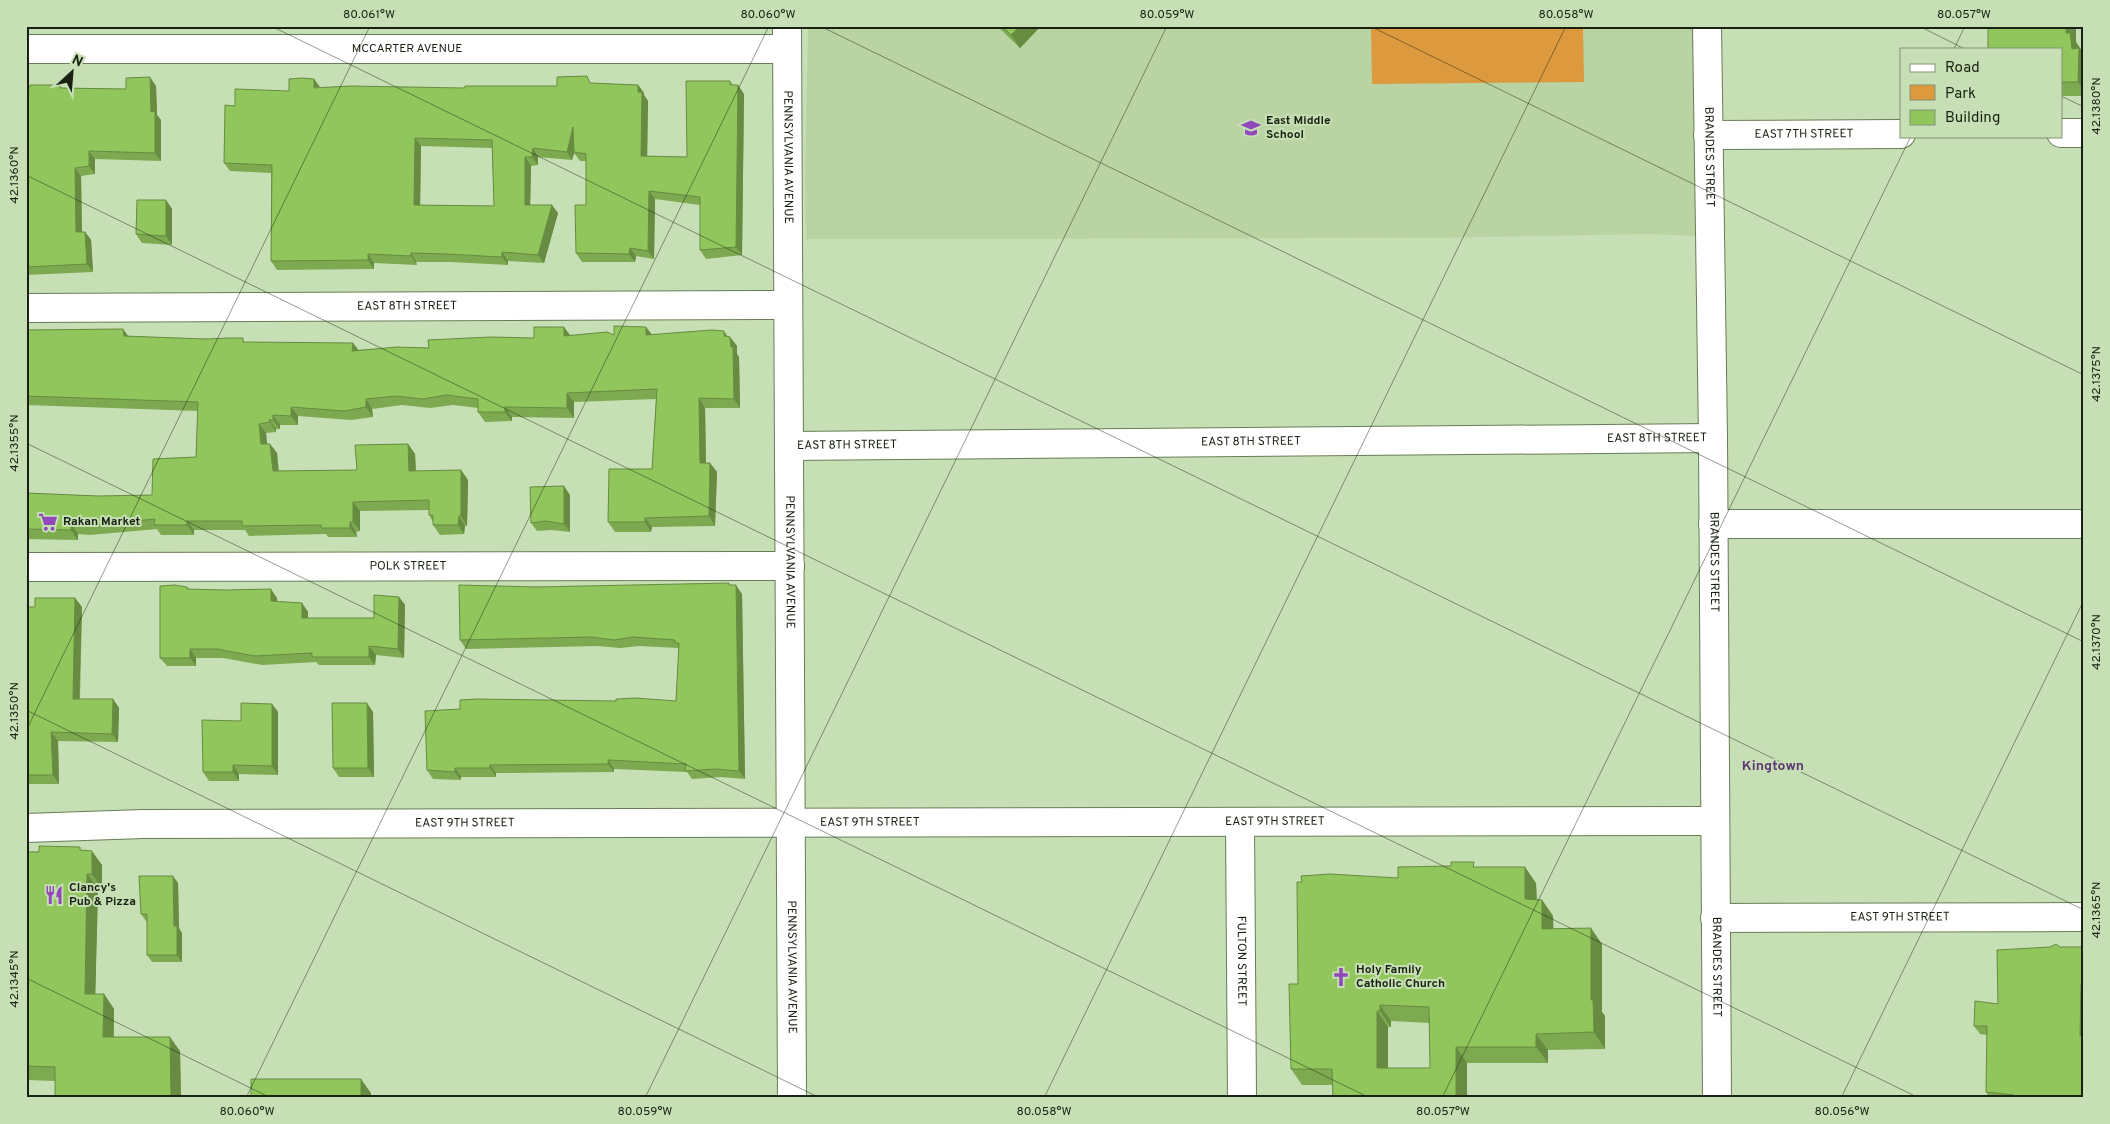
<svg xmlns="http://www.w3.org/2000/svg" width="2110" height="1124" font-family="Overpass,sans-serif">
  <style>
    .built { fill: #b9d3a3 }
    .green { fill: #dc993e }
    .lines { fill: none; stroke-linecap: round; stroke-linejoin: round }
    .minor-casing { stroke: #687d56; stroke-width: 30 }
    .minor { stroke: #fff; stroke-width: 28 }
    .wall { fill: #7daa50; fill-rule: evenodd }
    .shaded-wall { fill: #668b41 }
    .building { fill: #91c65d; stroke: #668b41; fill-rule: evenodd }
    .ticks { fill: none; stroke: #192212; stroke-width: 1; stroke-opacity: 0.45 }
    .labels { text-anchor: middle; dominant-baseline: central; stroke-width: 4; stroke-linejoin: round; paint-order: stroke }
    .street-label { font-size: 12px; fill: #192212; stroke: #c7dfb4 }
    .poi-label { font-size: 12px; font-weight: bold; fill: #192212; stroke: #c7dfb4; text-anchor: start }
    .neighbourhood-label { font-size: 14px; font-weight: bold; fill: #5d3973; stroke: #c7dfb4 }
    .neatline { fill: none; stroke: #192212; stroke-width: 2 }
    .ticks-label { font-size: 12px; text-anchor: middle; fill: #192212 }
  </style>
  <rect width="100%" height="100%" fill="#c7dfb4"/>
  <path class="built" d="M 808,26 L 1697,26 L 1698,236 L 1647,234 L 1427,238 L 806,239 L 805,186 Z"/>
  <path class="green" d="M 1371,26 L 1583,26 L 1584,82 L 1372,84 Z"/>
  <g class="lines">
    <g class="minor-casing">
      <g id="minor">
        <path id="s1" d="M 787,26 L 792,1098"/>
        <path id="s2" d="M 1707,26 L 1713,438 L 1717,1098"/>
        <path id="s3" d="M 26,49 L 787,49"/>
        <path d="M 2061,133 L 2084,133"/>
        <path id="s4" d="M 1708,135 L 1901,134"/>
        <path id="s5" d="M 26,308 L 788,305"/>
        <path id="s6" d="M 789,446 L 1713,438"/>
        <path d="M 1713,524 L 2084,524"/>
        <path id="s7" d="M 26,567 L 790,566"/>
        <path id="s8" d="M 1240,823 L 1242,1098"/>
        <path id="s9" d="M 26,828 L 143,824 L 1714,821"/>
        <path id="s10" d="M 1715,918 L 2084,917"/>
      </g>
    </g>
    <use href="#minor" class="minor"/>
  </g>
  <path class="wall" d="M 997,26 L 1041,26 L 1020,48 Z
    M 1988,26 L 2076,26 L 2076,42 L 2084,54 L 2084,96 L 2061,96 L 2061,49 Z
    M 730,81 L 733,85 L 744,94 L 742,255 L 706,259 L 700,250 L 700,205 L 655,199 L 654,259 L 636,256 L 635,262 L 582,262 L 576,253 L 586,205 L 586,161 L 580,161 L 574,153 L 572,160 L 538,157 L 538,165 L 531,166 L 530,205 L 558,213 L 544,263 L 508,261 L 508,265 L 451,262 L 416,262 L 417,265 L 374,263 L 374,269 L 277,270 L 271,261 L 271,173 L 230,171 L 224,163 L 235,106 L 289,91 L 320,88 L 465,88 L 557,86 L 592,83 L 638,85 L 644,93 L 644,95 L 648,101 L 647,157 L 687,157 ZM 421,146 L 492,148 L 494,206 L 420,205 Z
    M 60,85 L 62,88 L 126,89 L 156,86 L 157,115 L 161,120 L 161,161 L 95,159 L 95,174 L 81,176 L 82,232 L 85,232 L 91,240 L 93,272 L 26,275 L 26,89 Z
    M 166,200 L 172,209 L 172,245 L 142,243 L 136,234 Z
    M 564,327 L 570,335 L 614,335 L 646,327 L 651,334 L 730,337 L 737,346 L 737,354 L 739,357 L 740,408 L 705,408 L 706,463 L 710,463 L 717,472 L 715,526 L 652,527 L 651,532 L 615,532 L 608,522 L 652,469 L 656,399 L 574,402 L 574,418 L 512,417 L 512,421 L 485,422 L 478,412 L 478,408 L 453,405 L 430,408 L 402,405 L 372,409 L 373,417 L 351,420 L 298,416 L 298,425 L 280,425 L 280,429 L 276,429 L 276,432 L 266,433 L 267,444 L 270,444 L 277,453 L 279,471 L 357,470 L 408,444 L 415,454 L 416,471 L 461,470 L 468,480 L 467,526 L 465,526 L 464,534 L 440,535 L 433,525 L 433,522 L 429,515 L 429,510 L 360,511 L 360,531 L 356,532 L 357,537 L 328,537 L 326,534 L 249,536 L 245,530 L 194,530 L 194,535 L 161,535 L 157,529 L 90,535 L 78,534 L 78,540 L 26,539 L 26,493 L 98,496 L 152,495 L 196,457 L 198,411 L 26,405 L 26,330 L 123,329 L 128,336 L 245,342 L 358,350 L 429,348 L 534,338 Z
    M 570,495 L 570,532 L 552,530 L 537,531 L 531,523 Z
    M 731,585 L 742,594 L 745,779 L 721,777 L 692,779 L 687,772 L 614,769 L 614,772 L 496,773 L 496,777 L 461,777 L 461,780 L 433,779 L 427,770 L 460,709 L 616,701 L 676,701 L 679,648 L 639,646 L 620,648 L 597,646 L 466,649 L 460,640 L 536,587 Z
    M 187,587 L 189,589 L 277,598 L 277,602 L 302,603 L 308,612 L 308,618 L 374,618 L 399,597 L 405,605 L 404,658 L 376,655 L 375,665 L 319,665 L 316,662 L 262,665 L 223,658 L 196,658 L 196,666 L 167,666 L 160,658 Z
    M 75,598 L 82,607 L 80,699 L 113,699 L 119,708 L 118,742 L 58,741 L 59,784 L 26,784 L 26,607 L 35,607 Z
    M 272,704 L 278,712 L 278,775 L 239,774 L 239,781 L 209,781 L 203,772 L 241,721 Z
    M 373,712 L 374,777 L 339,777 L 333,768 Z
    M 82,850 L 102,865 L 102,888 L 98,888 L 95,994 L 104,994 L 114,1009 L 114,1037 L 180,1051 L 181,1098 L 55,1098 L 55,1081 L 26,1080 L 26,852 Z
    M 1477,867 L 1536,883 L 1537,900 L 1542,900 L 1553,916 L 1553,929 L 1602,944 L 1602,1012 L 1605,1016 L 1605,1049 L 1548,1050 L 1548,1063 L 1467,1063 L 1332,1085 L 1302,1085 L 1291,1069 L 1298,984 L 1398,878 ZM 1391,1021 L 1430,1023 L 1430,1068 L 1388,1068 L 1388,1027 L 1391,1027 Z
    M 178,883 L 179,928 L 182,933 L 182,962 L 152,962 L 147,955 L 147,921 L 146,921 L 141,914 Z
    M 2060,947 L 2084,947 L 2084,1098 L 1990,1098 L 1986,1092 L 1987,1035 L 1980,1034 L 1974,1026 Z"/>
  <path class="shaded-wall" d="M 1020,26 L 1041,26 L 1020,48 L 1011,35 Z
    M 2066,26 L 2076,26 L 2076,42 L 2084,54 L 2084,91 L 2078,82 L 2072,49 L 2066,33 Z
    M 150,77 L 156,86 L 157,115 L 161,120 L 161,161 L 155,153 L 151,112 Z
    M 314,79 L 320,87 L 314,88 Z
    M 638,85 L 644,93 L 644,95 L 648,101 L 647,165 L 641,156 L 638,92 Z
    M 738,85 L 744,94 L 742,255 L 736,247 Z
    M 573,127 L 579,136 L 572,160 L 567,152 Z
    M 415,138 L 421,146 L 420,213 L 414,205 Z
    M 533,148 L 538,157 L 538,165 L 532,157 Z
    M 89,151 L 95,159 L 95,174 L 89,166 Z
    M 525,157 L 531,166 L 530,213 L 525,205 Z
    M 75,168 L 81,176 L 82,240 L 76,232 Z
    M 649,191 L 655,199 L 654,259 L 648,251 Z
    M 166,200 L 172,209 L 172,245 L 166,236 Z
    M 552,205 L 558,213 L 544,263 L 538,255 Z
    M 85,232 L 91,240 L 93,272 L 87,264 Z
    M 630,248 L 636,256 L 635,262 L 629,254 Z
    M 502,252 L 508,261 L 508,265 L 502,257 Z
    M 411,253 L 416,262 L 417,265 L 411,256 Z
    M 368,254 L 374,263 L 374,269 L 368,260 Z
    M 564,327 L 571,337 L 564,336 Z
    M 646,327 L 653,336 L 646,335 Z
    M 123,329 L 130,339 L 124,336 Z
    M 724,331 L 730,340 L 730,337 L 737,346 L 737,354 L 739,357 L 740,408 L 734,399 Z
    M 353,343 L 360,352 L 352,351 Z
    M 567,393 L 574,402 L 574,418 L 567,408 Z
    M 699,398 L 705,408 L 706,472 L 700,463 Z
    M 366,399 L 372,409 L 373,417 L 366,407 Z
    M 291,407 L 298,416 L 298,425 L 291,416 Z
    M 505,407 L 512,417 L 512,421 L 505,412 Z
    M 273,415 L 280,425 L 280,429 L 273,420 Z
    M 269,420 L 276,429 L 276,432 L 270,422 Z
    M 259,424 L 266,433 L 268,453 L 261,444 Z
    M 270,444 L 277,453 L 279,480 L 273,471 Z
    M 408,444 L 415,454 L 416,481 L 409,471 Z
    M 710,463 L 717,472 L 715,526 L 709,516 Z
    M 461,470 L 468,480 L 467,526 L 461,516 Z
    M 564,486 L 570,495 L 570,532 L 564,524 Z
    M 353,502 L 360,511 L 360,531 L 353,522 Z
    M 459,516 L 465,526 L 464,534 L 458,525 Z
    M 645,518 L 652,527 L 651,532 L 645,522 Z
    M 187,521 L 194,530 L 194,535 L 187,525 Z
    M 350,522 L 356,532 L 357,537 L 350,528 Z
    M 71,524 L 78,534 L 78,540 L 71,530 Z
    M 736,585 L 742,594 L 745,779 L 739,771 Z
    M 271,589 L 277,598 L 278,610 L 271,601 Z
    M 399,597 L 405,605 L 404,658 L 398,649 Z
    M 75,598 L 82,607 L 79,707 L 73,699 Z
    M 302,603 L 308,612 L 308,627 L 302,618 Z
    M 369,646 L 376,655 L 375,665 L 369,657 Z
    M 190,649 L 196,658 L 196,666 L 190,658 Z
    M 113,699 L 119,708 L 118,742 L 112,734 Z
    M 367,703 L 373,712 L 374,777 L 368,768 Z
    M 272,704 L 278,712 L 278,775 L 272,766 Z
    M 51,732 L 58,741 L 59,784 L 53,775 Z
    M 608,760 L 614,769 L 614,772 L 608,764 Z
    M 233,765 L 239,774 L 239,781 L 233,772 Z
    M 490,765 L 496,773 L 496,777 L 490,768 Z
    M 455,768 L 461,777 L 461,780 L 455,772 Z
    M 92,851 L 102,865 L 102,888 L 92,874 Z
    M 1525,867 L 1536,883 L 1537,916 L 1525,899 Z
    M 87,874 L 98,888 L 95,1009 L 85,994 Z
    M 173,876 L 178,883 L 179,928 L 182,933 L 182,962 L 177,955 L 174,926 Z
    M 1542,900 L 1553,916 L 1554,946 L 1542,929 Z
    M 1591,928 L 1602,944 L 1602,1012 L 1605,1016 L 1605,1049 L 1594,1032 L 1591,1000 Z
    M 2081,984 L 2084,989 L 2084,1053 L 2080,1036 Z
    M 104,994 L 114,1009 L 113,1051 L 103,1037 Z
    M 1380,1005 L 1391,1021 L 1391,1027 L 1380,1011 Z
    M 1377,1011 L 1388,1027 L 1388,1084 L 1377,1068 Z
    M 1536,1034 L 1548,1050 L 1548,1063 L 1536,1047 Z
    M 170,1037 L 180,1051 L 181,1098 L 171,1098 Z
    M 1456,1047 L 1467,1063 L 1467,1098 L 1456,1098 Z
    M 361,1079 L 371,1093 L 371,1098 L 361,1098 Z"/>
  <path class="building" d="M 1002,26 L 1020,26 L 1011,35 Z
    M 1988,26 L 2066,26 L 2066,33 L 2070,33 L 2072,49 L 2079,48 L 2078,82 L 2061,82 L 2061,49 L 1988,49 Z
    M 587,76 L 590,83 L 638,85 L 638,92 L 642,92 L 641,156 L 687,157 L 686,81 L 730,81 L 730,85 L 738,85 L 736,247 L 700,250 L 700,197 L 649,191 L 648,251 L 630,248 L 629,254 L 576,253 L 575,205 L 586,205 L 586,154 L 574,152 L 573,127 L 567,152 L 533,148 L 532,157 L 525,157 L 525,205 L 552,205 L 538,255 L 502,252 L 502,257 L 446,254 L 411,253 L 411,256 L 368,254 L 368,260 L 271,261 L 272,165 L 224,163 L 225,105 L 235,106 L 235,89 L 289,91 L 289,79 L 302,78 L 314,79 L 314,88 L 350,86 L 465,88 L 465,86 L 557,86 L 557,77 ZM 415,138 L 492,140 L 494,206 L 414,205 Z
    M 150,77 L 151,112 L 155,111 L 155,153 L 89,151 L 89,166 L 75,168 L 76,232 L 85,232 L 87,264 L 26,267 L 26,89 L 29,89 L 30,85 L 60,85 L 60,88 L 126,89 L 126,78 Z
    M 137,200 L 166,200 L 166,236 L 136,234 Z
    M 614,326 L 646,327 L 646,335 L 712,330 L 724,331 L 724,336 L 730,337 L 731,347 L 733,347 L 734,399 L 699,398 L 700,463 L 710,463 L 709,516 L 645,518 L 645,522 L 608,522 L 609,469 L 652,469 L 657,389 L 567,393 L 567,408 L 505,407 L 505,412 L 478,412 L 478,399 L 446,395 L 423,399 L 396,396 L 366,399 L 366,407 L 344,411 L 291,407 L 291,416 L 273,415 L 273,420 L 269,420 L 270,422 L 259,424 L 261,444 L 270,444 L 273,471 L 357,470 L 355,445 L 408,444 L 409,471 L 461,470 L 461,516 L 459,516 L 458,525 L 433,525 L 433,515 L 429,515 L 429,500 L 353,502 L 353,522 L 350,522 L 350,528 L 321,528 L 321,525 L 242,526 L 242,521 L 187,521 L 187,525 L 154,525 L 155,519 L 83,526 L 71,524 L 71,530 L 26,529 L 26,493 L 98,496 L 152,495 L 153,459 L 196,457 L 198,402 L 26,396 L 26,330 L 123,329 L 124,336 L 205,339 L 230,338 L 243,338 L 243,342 L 353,343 L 352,351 L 397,347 L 429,348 L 428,340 L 490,337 L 534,338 L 534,327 L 564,327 L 564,336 L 607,332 L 614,335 Z
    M 564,486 L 564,524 L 546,521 L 531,523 L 530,487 Z
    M 729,583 L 729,585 L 736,585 L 739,771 L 715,769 L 685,771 L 686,764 L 608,760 L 608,764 L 490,765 L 490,768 L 455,768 L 455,772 L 427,770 L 425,711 L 460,709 L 460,700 L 477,699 L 616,701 L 616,699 L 635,698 L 676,701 L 679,643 L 675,643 L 675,640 L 633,637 L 614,640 L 591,637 L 460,640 L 459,585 L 536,587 Z
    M 175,585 L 187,587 L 187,589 L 225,590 L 271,589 L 271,601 L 302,603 L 302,618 L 374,618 L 374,595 L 399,597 L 398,649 L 369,646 L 369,657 L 312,657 L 312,653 L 255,656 L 217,649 L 190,649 L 190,658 L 160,658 L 160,586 Z
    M 35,598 L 75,598 L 73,699 L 113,699 L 112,734 L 51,732 L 53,775 L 26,775 L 26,607 L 35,607 Z
    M 241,703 L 272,704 L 272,766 L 233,765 L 233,772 L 203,772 L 202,720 L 241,721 Z
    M 332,703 L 367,703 L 368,768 L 333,768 Z
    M 39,846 L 80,847 L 80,850 L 92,851 L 92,874 L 87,874 L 85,994 L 104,994 L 103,1037 L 170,1037 L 171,1098 L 55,1098 L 55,1067 L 26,1066 L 26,852 L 39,852 Z
    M 1451,862 L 1474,862 L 1473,867 L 1525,867 L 1525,899 L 1542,900 L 1542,929 L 1591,928 L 1591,1000 L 1593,1000 L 1594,1032 L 1536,1034 L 1536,1047 L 1456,1047 L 1456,1098 L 1333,1098 L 1332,1069 L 1291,1069 L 1289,984 L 1298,984 L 1297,882 L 1302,882 L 1301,876 L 1330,874 L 1398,878 L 1398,867 L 1451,866 ZM 1380,1005 L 1429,1007 L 1430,1068 L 1377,1068 L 1377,1011 L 1380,1011 Z
    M 139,876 L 173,876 L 174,926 L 177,926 L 177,955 L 147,955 L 147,914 L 141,914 Z
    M 2056,944 L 2060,947 L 2083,947 L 2084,984 L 2081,984 L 2080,1036 L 2083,1035 L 2084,1052 L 2083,1077 L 2084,1098 L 2014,1098 L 2014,1095 L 1986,1092 L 1987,1026 L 1974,1026 L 1975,1001 L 1998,1004 L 1997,950 L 2050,947 Z
    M 251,1079 L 361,1079 L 361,1098 L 251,1098 Z"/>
  <path class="ticks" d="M 271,26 L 2084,910M 820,26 L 2084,642M 1370,26 L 2084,375M 1919,26 L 1965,49M 1954,49 L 1965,26M 2061,96 L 2084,107M 26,175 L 1919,1098M 26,443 L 1370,1098M 26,710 L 820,1098M 26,731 L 370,26M 26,978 L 271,1098M 246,1098 L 769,26M 645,1098 L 1167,26M 1044,1098 L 1566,26M 1442,1098 L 1911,136M 1841,1098 L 2084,600"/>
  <defs>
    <g id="school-bare" transform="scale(1.5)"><path d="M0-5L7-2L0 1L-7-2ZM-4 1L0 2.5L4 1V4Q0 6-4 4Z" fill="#9148bb" stroke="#c7dfb4" stroke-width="2.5" paint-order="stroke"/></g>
    <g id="supermarket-bare" transform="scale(1.5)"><path d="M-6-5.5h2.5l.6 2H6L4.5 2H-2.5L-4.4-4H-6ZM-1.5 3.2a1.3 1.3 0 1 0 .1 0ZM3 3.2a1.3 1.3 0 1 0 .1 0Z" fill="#9148bb" stroke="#c7dfb4" stroke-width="2.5" paint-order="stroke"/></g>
    <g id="restaurant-bare" transform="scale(1.5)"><path d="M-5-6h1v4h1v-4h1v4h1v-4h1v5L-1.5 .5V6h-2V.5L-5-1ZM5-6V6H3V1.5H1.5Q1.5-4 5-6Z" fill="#9148bb" stroke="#c7dfb4" stroke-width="2.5" paint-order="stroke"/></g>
    <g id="church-bare" transform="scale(1.5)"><path d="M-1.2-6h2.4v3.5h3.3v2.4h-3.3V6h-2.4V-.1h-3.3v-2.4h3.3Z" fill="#9148bb" stroke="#c7dfb4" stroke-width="2.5" paint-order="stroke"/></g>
  </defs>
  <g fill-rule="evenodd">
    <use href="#school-bare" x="1251" y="128"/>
    <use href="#supermarket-bare" x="48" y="522"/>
    <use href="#restaurant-bare" x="54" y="895"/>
    <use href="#church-bare" x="1341" y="977"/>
  </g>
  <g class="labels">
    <g class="street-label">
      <text stroke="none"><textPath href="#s3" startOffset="381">MCCARTER AVENUE</textPath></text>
      <text stroke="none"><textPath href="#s4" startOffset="96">EAST 7TH STREET</textPath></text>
      <text stroke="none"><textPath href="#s1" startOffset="131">PENNSYLVANIA AVENUE</textPath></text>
      <text stroke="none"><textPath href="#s2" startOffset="131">BRANDES STREET</textPath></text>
      <text stroke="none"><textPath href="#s5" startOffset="381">EAST 8TH STREET</textPath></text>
      <text stroke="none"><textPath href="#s6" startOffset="868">EAST 8TH STREET</textPath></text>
      <text stroke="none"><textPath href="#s6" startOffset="462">EAST 8TH STREET</textPath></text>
      <text stroke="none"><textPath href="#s6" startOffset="58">EAST 8TH STREET</textPath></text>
      <text stroke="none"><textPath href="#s1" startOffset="536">PENNSYLVANIA AVENUE</textPath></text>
      <text stroke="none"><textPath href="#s2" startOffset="536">BRANDES STREET</textPath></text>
      <text stroke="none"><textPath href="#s7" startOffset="382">POLK STREET</textPath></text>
      <text stroke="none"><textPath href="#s9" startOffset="844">EAST 9TH STREET</textPath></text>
      <text stroke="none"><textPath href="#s9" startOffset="1249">EAST 9TH STREET</textPath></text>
      <text stroke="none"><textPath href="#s9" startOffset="439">EAST 9TH STREET</textPath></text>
      <text stroke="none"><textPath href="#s10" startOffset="185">EAST 9TH STREET</textPath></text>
      <text stroke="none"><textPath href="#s8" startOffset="138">FULTON STREET</textPath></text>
      <text stroke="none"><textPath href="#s1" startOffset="941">PENNSYLVANIA AVENUE</textPath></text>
      <text stroke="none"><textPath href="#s2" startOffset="941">BRANDES STREET</textPath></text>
    </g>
    <g class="poi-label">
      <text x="1266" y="121">East Middle<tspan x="1266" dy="14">School</tspan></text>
      <text x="63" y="522">Rakan Market</text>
      <text x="69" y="888">Clancy's<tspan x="69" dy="14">Pub &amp; Pizza</tspan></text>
      <text x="1356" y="970">Holy Family<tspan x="1356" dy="14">Catholic Church</tspan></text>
    </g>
    <g class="neighbourhood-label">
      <text x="1773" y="766">Kingtown</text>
    </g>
  </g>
  <rect width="2110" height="1124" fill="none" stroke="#c7dfb4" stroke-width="55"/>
  <rect x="1900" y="48" width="162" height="90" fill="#c7dfb4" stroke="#819373"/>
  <rect x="1910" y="64" width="25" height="8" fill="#ffffff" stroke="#819373"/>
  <text x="1945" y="72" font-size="15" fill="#192212">Road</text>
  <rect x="1910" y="85" width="25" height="15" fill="#dc993e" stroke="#819373"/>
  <text x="1945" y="98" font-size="15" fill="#192212">Park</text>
  <rect x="1910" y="110" width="25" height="15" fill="#91c65d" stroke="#819373"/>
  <text x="1945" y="122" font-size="15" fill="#192212">Building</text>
  <g transform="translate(72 72) rotate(26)" stroke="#c7dfb4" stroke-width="4" paint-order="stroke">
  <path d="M0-4L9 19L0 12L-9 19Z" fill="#192212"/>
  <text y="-8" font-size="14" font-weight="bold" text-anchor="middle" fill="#192212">N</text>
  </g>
  <rect x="28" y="28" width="2054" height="1068" class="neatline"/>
  <g class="ticks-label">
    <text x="369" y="18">80.061°W</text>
    <text x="768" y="18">80.060°W</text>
    <text x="1167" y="18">80.059°W</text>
    <text x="1566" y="18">80.058°W</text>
    <text x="1964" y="18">80.057°W</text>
    <text transform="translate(2096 106) rotate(-90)" y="4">42.1380°N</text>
    <text transform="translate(14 175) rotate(-90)" y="4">42.1360°N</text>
    <text transform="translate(2096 374) rotate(-90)" y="4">42.1375°N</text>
    <text transform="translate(14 443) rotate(-90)" y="4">42.1355°N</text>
    <text transform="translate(2096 642) rotate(-90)" y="4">42.1370°N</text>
    <text transform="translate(14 711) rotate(-90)" y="4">42.1350°N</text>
    <text transform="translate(2096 910) rotate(-90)" y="4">42.1365°N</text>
    <text transform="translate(14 979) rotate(-90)" y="4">42.1345°N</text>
    <text x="247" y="1115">80.060°W</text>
    <text x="645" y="1115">80.059°W</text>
    <text x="1044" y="1115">80.058°W</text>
    <text x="1443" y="1115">80.057°W</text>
    <text x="1842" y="1115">80.056°W</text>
  </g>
</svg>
